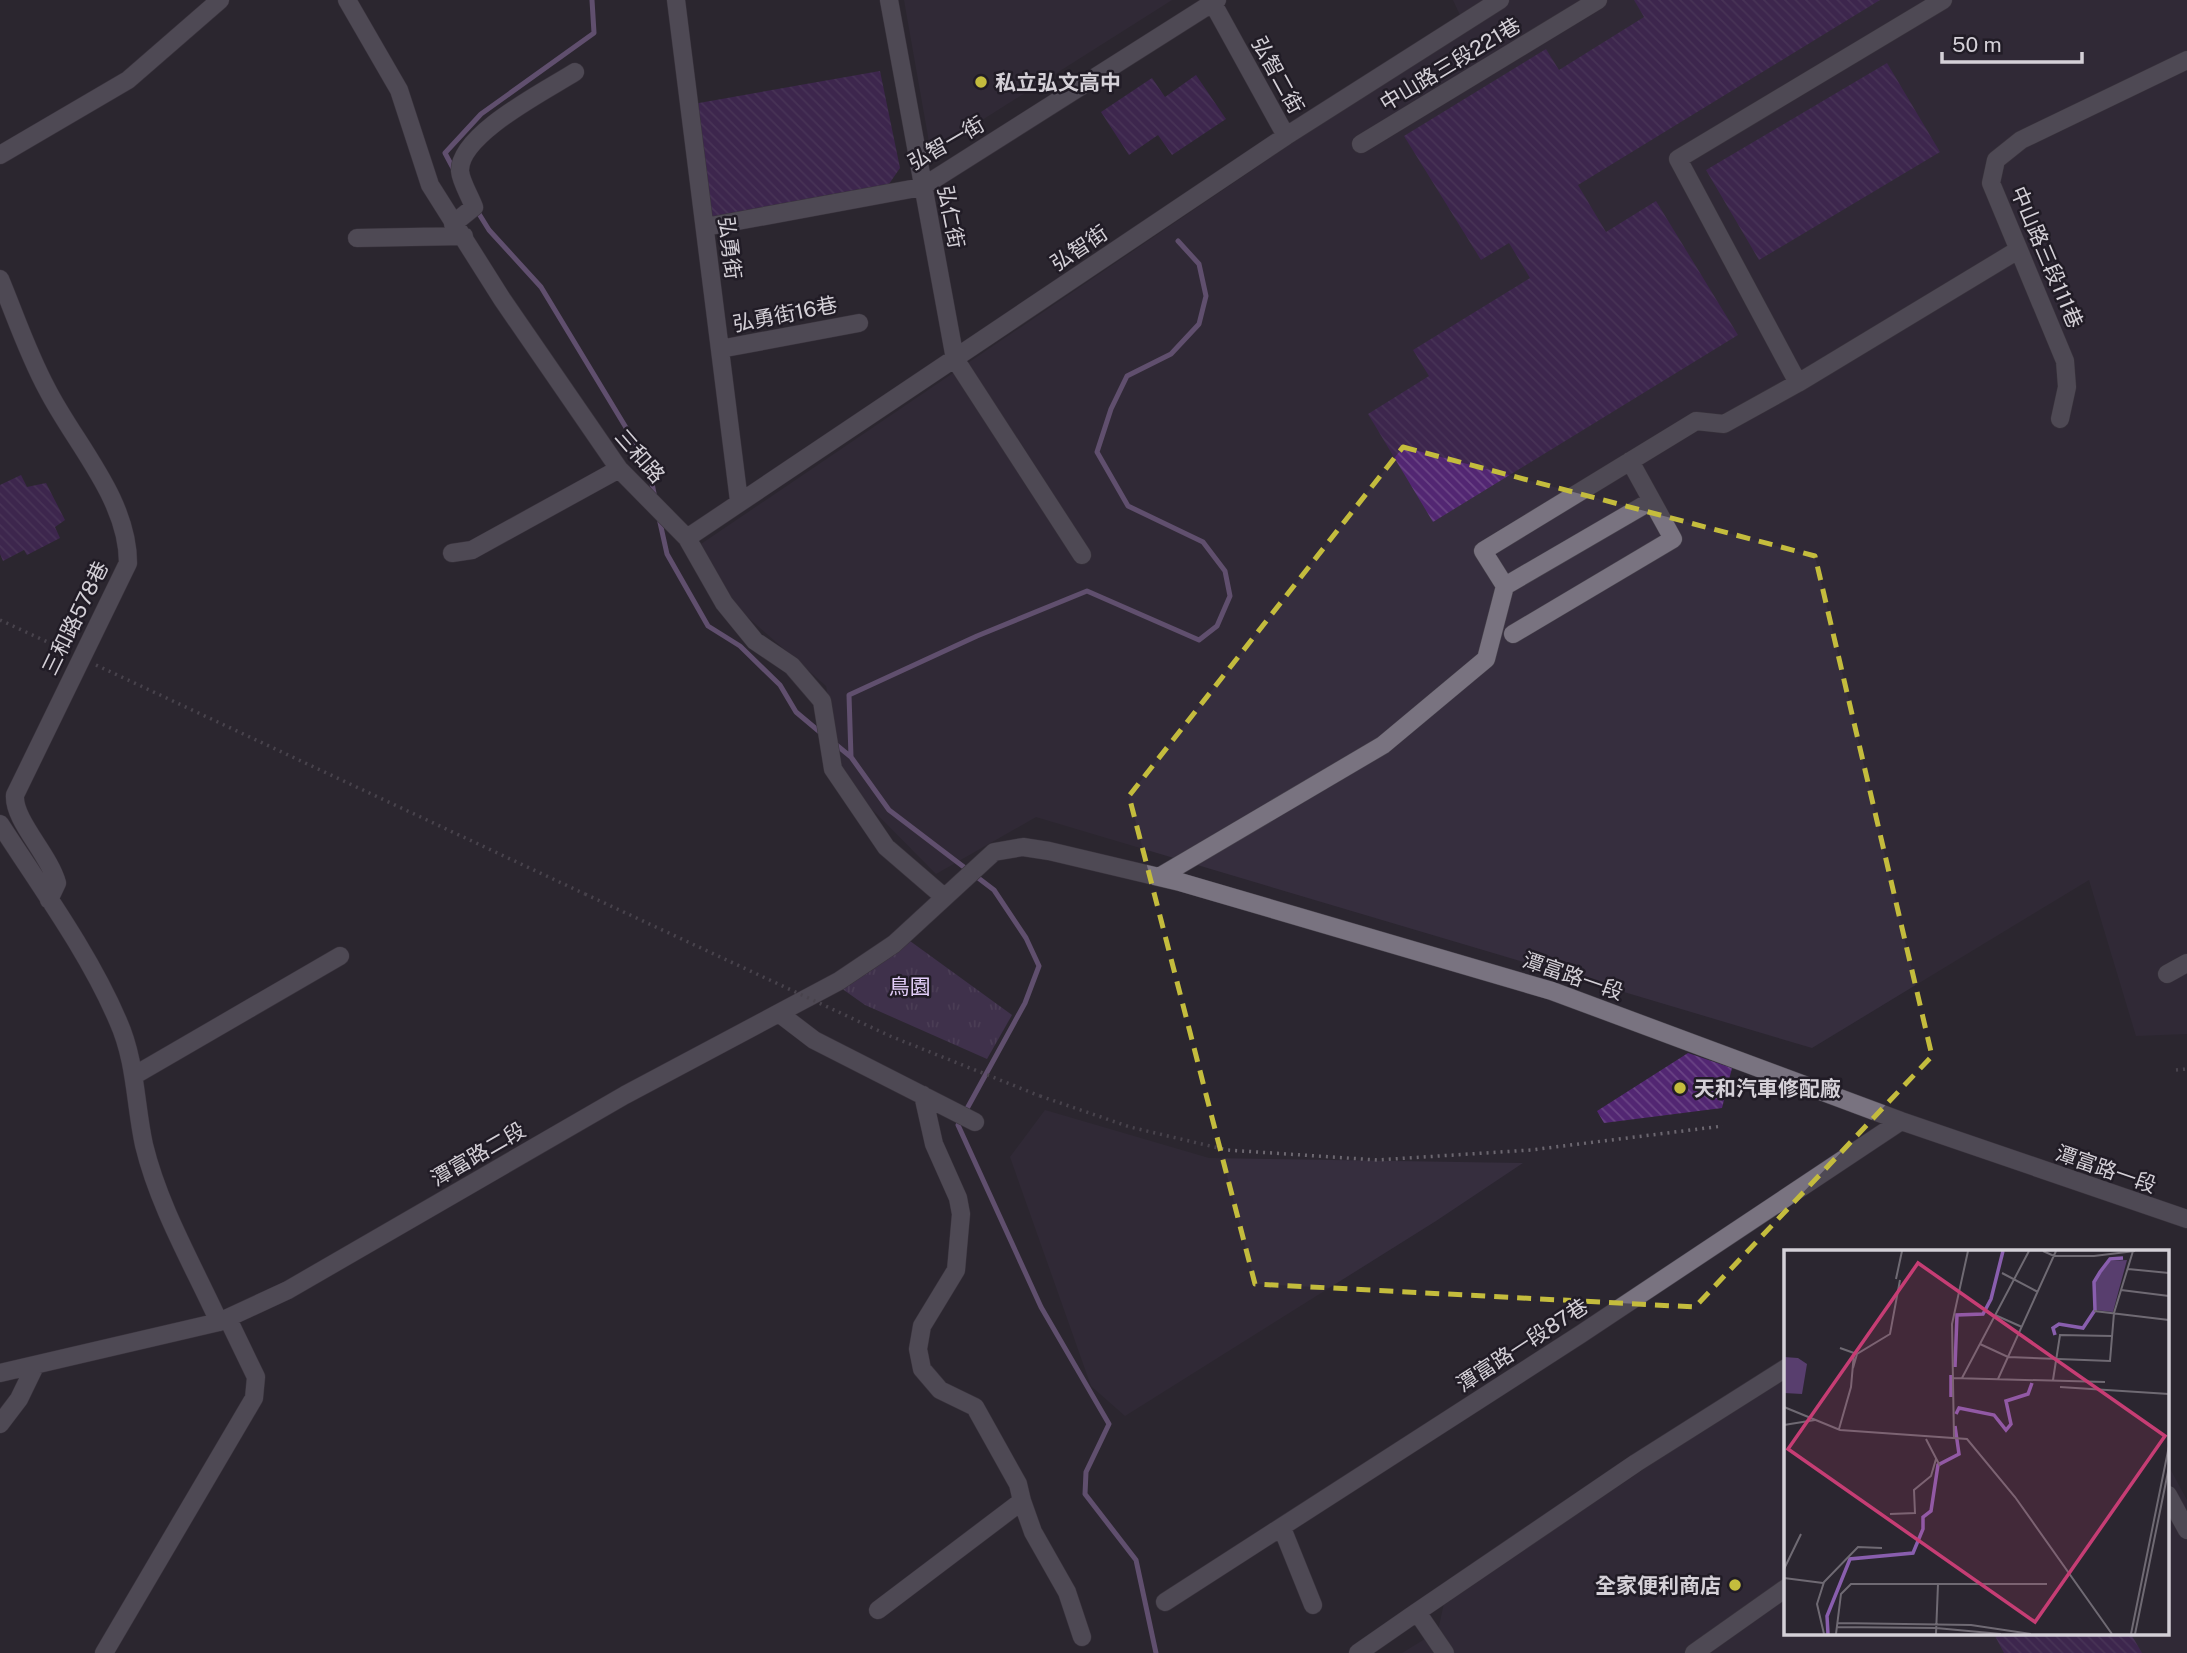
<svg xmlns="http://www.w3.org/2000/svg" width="2187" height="1653" font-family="'Public Sans','Noto Sans TC',sans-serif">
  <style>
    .built { fill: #362e3e }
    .park { fill: url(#park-tufts) }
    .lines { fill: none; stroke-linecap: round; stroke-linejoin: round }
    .stream { stroke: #a080ba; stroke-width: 5 }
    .building { fill: url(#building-back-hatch) }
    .minor-casing { stroke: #49444d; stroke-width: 19 }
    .path { stroke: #6c6770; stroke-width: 3.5; stroke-dasharray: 2 5; stroke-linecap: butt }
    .minor { stroke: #797380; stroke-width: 18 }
    .path-bridge { stroke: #6c6770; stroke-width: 3.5; stroke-dasharray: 2 5; stroke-linecap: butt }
    .marked { fill: none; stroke: #c4bc3d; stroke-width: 5; stroke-dasharray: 14 9; stroke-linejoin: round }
    .poi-dot { fill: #c4bc3d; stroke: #211c26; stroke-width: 2.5 }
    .labels { text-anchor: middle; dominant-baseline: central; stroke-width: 5; stroke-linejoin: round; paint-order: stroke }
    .street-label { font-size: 21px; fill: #d4d0d7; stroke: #211c26 }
    .poi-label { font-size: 21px; font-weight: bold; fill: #d4d0d7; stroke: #211c26; text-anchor: start }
    .park-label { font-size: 21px; fill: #e4cffa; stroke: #211c26 }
    .inset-river { fill: none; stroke: #895eae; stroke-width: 3.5 }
    .inset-road { fill: none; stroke: #6f6a73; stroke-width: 2 }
    .view { fill: #c63d74; fill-opacity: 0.15; stroke: #c63d74; stroke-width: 3.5 }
    .inset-edge { fill: none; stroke: #d4d0d7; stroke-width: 3.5 }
  </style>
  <defs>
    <pattern id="park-tufts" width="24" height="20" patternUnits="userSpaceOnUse" patternTransform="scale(1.75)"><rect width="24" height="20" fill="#583e6e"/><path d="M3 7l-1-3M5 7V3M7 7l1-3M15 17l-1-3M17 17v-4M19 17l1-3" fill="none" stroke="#6f5982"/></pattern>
    <pattern id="building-back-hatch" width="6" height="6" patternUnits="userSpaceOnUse" patternTransform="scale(1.75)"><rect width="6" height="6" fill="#522672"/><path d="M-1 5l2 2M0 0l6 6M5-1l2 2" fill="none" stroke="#6a4485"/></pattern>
  </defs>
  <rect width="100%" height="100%" fill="#2b2630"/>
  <path class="built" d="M 904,0 L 1172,0 L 949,141 L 929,142 Z
    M 1453,0 L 2187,0 L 2187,1034 L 2136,1036 L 2089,880 L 1812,1048 L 1036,817 L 936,874 L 845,782 L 826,686 L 736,607 L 701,544 L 1465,26 Z
    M 1045,1110 L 1209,1158 L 1523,1163 L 1436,1221 L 1125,1416 L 1091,1386 L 1010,1157 Z
    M 1786,1374 L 1786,1634 L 2168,1634 L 2168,1465 L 2187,1500 L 2187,1653 L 1402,1653 L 1438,1631 L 1444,1603 Z"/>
  <path class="park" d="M 910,941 L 1012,1015 L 987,1059 L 865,1005 L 841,988 Z"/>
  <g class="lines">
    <path class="stream" d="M 454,170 L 445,153 L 481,114 L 594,33 L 592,0
      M 476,209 L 489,230 L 541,287 L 648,464 L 655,498
      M 659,518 L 667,554 L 708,626 L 740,646 L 780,685 L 796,712 L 821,733
      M 834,743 L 851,757
      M 1156,1653 L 1136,1560 L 1085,1494 L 1086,1472 L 1109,1424 L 1041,1307 L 958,1125 L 1025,1003 L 1039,966 L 1026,938 L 994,890 L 889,810 L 851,757 L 849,695 L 977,636 L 1087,591 L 1199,640 L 1217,626 L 1230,596 L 1225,571 L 1203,542 L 1128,506 L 1097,452 L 1111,409 L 1127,376 L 1171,354 L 1199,324 L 1206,296 L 1199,264 L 1178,241"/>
  </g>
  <path class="building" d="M 1634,0 L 1880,0 L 1578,185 L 1606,232 L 1656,201 L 1738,335 L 1433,522 L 1368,414 L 1429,376 L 1413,350 L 1530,278 L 1509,243 L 1481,260 L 1404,136 L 1546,49 L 1559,70 L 1644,17 Z
    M 1887,63 L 1940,152 L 1759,260 L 1706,170 Z
    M 880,71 L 900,168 L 889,184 L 714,222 L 700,211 L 682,106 Z
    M 1196,75 L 1226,119 L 1172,155 L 1158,135 L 1129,155 L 1101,112 L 1152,78 L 1165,97 Z
    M 21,475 L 27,487 L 46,483 L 65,520 L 55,527 L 60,538 L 27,555 L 24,550 L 3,561 L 0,554 L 0,485 Z
    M 1688,1053 L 1732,1068 L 1722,1108 L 1604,1123 L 1597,1111 Z
    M 1994,1634 L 2131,1634 L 2142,1653 L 2004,1653 Z"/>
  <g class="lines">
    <g class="minor-casing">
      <path id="minor" d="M 347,0 L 399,90 L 430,185 L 502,299 L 619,469 L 687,538 L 724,603 L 755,641 L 792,666 L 822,701 L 833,769 L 886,847 L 944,897
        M 676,0 L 739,501
        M 889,0 L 955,359 L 1082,555
        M 1211,0 L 1286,136
        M 1943,0 L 1678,159 L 1798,383 L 2018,250
        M 1361,144 L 1598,0
        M 0,155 L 128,80 L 220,0
        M 453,224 L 474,207 C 470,196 461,182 460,171 C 459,134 547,90 575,72
        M 705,227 L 922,187 L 1217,0
        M 357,238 L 464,236
        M 0,279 C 15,315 28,354 47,389 C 75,444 128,499 128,563 L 15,795 C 13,820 49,854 57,883 L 49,900
        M 720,349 L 859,323
        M 2060,419 L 2067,387 L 2065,361 L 1991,183 L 1996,160 L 2021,140 L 2187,60
        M 687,538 L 1286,136 L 1500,0
        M 452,553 L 472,550 L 619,469
        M 1505,586 L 1651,501
        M 1513,634 L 1673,539 L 1630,461
        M 0,824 C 40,886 89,953 118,1021 C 136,1061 135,1104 144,1145 C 159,1207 193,1265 219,1322
        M 1159,877 L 1383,745 L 1486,659 L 1505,586 L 1483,551 L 1696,421 L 1724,424 L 1798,383
        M 2167,974 L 2187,963
        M 780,1014 L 814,1040 L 975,1122
        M 135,1075 L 340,956
        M 0,1373 L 219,1322 L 288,1290 L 625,1095 L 839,981 L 894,944 L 994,852 L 1023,847 L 1049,851 L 1180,882 L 1552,991 L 1901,1121 L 2187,1219
        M 0,1424 L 19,1399 L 35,1366
        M 2168,1495 L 2187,1530
        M 1022,1501 L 1033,1532 L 1067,1592 L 1082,1637
        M 1282,1528 L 1313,1605
        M 1165,1602 L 1581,1334 L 1901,1121
        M 878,1610 L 1022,1501 L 1018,1484 L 975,1407 L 940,1390 L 922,1369 L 918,1349 L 922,1326 L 956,1270 L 961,1214 L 958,1198 L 934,1144 L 923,1095
        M 1417,1612 L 1636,1463 L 1786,1368
        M 104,1653 L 254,1398 L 256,1377 L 228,1319
        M 1358,1653 L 1417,1612 L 1445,1653
        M 1694,1653 L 1786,1588"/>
    </g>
    <path class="path" d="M 0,620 L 67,651
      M 96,665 L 585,894
      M 2176,1070 L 2187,1069
      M 1040,1096 L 1130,1127 L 1227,1150 L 1377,1160 L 1531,1150 L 1723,1126"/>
    <use href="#minor" class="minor"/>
    <path class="path-bridge" d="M 585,894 L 890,1036 L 1040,1096"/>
  </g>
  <path d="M0 0H2187V1653H0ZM 1403,447 L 1815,556 L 1932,1056 L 1695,1307 L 1255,1284 L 1129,796 Z" fill="#2b2630" fill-opacity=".55" fill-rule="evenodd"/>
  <path class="marked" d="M 1403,447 L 1815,556 L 1932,1056 L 1695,1307 L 1255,1284 L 1129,796 Z"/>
  <g class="poi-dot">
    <circle cx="981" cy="82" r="7"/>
    <circle cx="1680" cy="1088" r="7"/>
    <circle cx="1735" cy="1585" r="7"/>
  </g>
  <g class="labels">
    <g class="street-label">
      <text transform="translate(1450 64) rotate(-31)">中山路三段221巷</text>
      <text transform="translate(1278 75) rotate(61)">弘智二街</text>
      <text transform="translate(946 143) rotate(-30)">弘智一街</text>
      <text transform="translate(951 217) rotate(79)">弘仁街</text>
      <text transform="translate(730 248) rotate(83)">弘勇街</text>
      <text transform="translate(1079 248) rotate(-34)">弘智街</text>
      <text transform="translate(2047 257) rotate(67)">中山路三段111巷</text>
      <text transform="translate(785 314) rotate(-11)">弘勇街16巷</text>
      <text transform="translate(640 456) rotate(49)">三和路</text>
      <text transform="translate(75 618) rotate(-64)">三和路578巷</text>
      <text transform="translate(1573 976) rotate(19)">潭富路一段</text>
      <text transform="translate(478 1154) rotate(-30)">潭富路二段</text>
      <text transform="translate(2106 1169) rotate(19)">潭富路一段</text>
      <text transform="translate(1522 1345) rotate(-33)">潭富路一段87巷</text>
    </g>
    <g class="poi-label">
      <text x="995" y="82">私立弘文高中</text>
      <text x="1694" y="1088">天和汽車修配廠</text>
      <text x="1721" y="1585" text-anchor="end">全家便利商店</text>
    </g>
    <g class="park-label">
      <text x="910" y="986">鳥園</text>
    </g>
  </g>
  <g transform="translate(1784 1250)">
    <rect width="385" height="385" fill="#2b2630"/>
    <path d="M 343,10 L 329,62 L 311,60 L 309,33 L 326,11 ZM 0,107 L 14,108 L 23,114 L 18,144 L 0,143 Z" fill="#583e6e"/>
    <path class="inset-river" d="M 271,85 L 269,78 L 275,74 L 299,78 L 311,60 L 310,32 L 316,22 L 326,9 L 339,8M 171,117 L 173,65 L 199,64 L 207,49 L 219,1M 167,125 L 167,147M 172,164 L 175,158 L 210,165 L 222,180 L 227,174 L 222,151 L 244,144 L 248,133M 44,384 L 43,366 L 66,309 L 129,303 L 139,279 L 139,267 L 147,261 L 154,215 L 175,204 L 171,176"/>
    <path class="inset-road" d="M 259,1 L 270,6 L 310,6 L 351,1M 344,19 L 385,23M 218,23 L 254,42M 112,29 L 118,1M 337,40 L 385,46M 310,61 L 385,70M 211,65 L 238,77M 196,94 L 224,107 L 326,111 L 330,63 L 349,1M 69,118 L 73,104 L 106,84 L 116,30M 169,128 L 321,132M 178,128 L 245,1M 214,129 L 272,1M 269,130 L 276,85 L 328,86M 276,137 L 385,144M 0,157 L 56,180 L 183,189 L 231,247 L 328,384M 0,175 L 31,170M 55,179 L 67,137 L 70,103 L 56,98M 142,189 L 156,216M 170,189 L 168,74 L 184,1M 106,264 L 131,263 L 130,240 L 147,226 L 152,209M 0,319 L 17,284M 0,328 L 39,333M 54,373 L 187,375 L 247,384M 53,377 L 152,378 L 217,384M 40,384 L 33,354 L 40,332 L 74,297 L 98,298M 52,384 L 57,344 L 67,334 L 263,334M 152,384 L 154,334M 347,384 L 385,196M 351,384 L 385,217"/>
    <path class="view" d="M 134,13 L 381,186 L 251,372 L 4,199 Z"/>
    <rect width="385" height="385" class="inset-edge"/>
  </g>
  <path d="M1942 52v10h140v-10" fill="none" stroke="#d4d0d7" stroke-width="3.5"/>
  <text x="1952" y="52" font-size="21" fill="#d4d0d7" stroke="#211c26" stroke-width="5" paint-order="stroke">50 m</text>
</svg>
